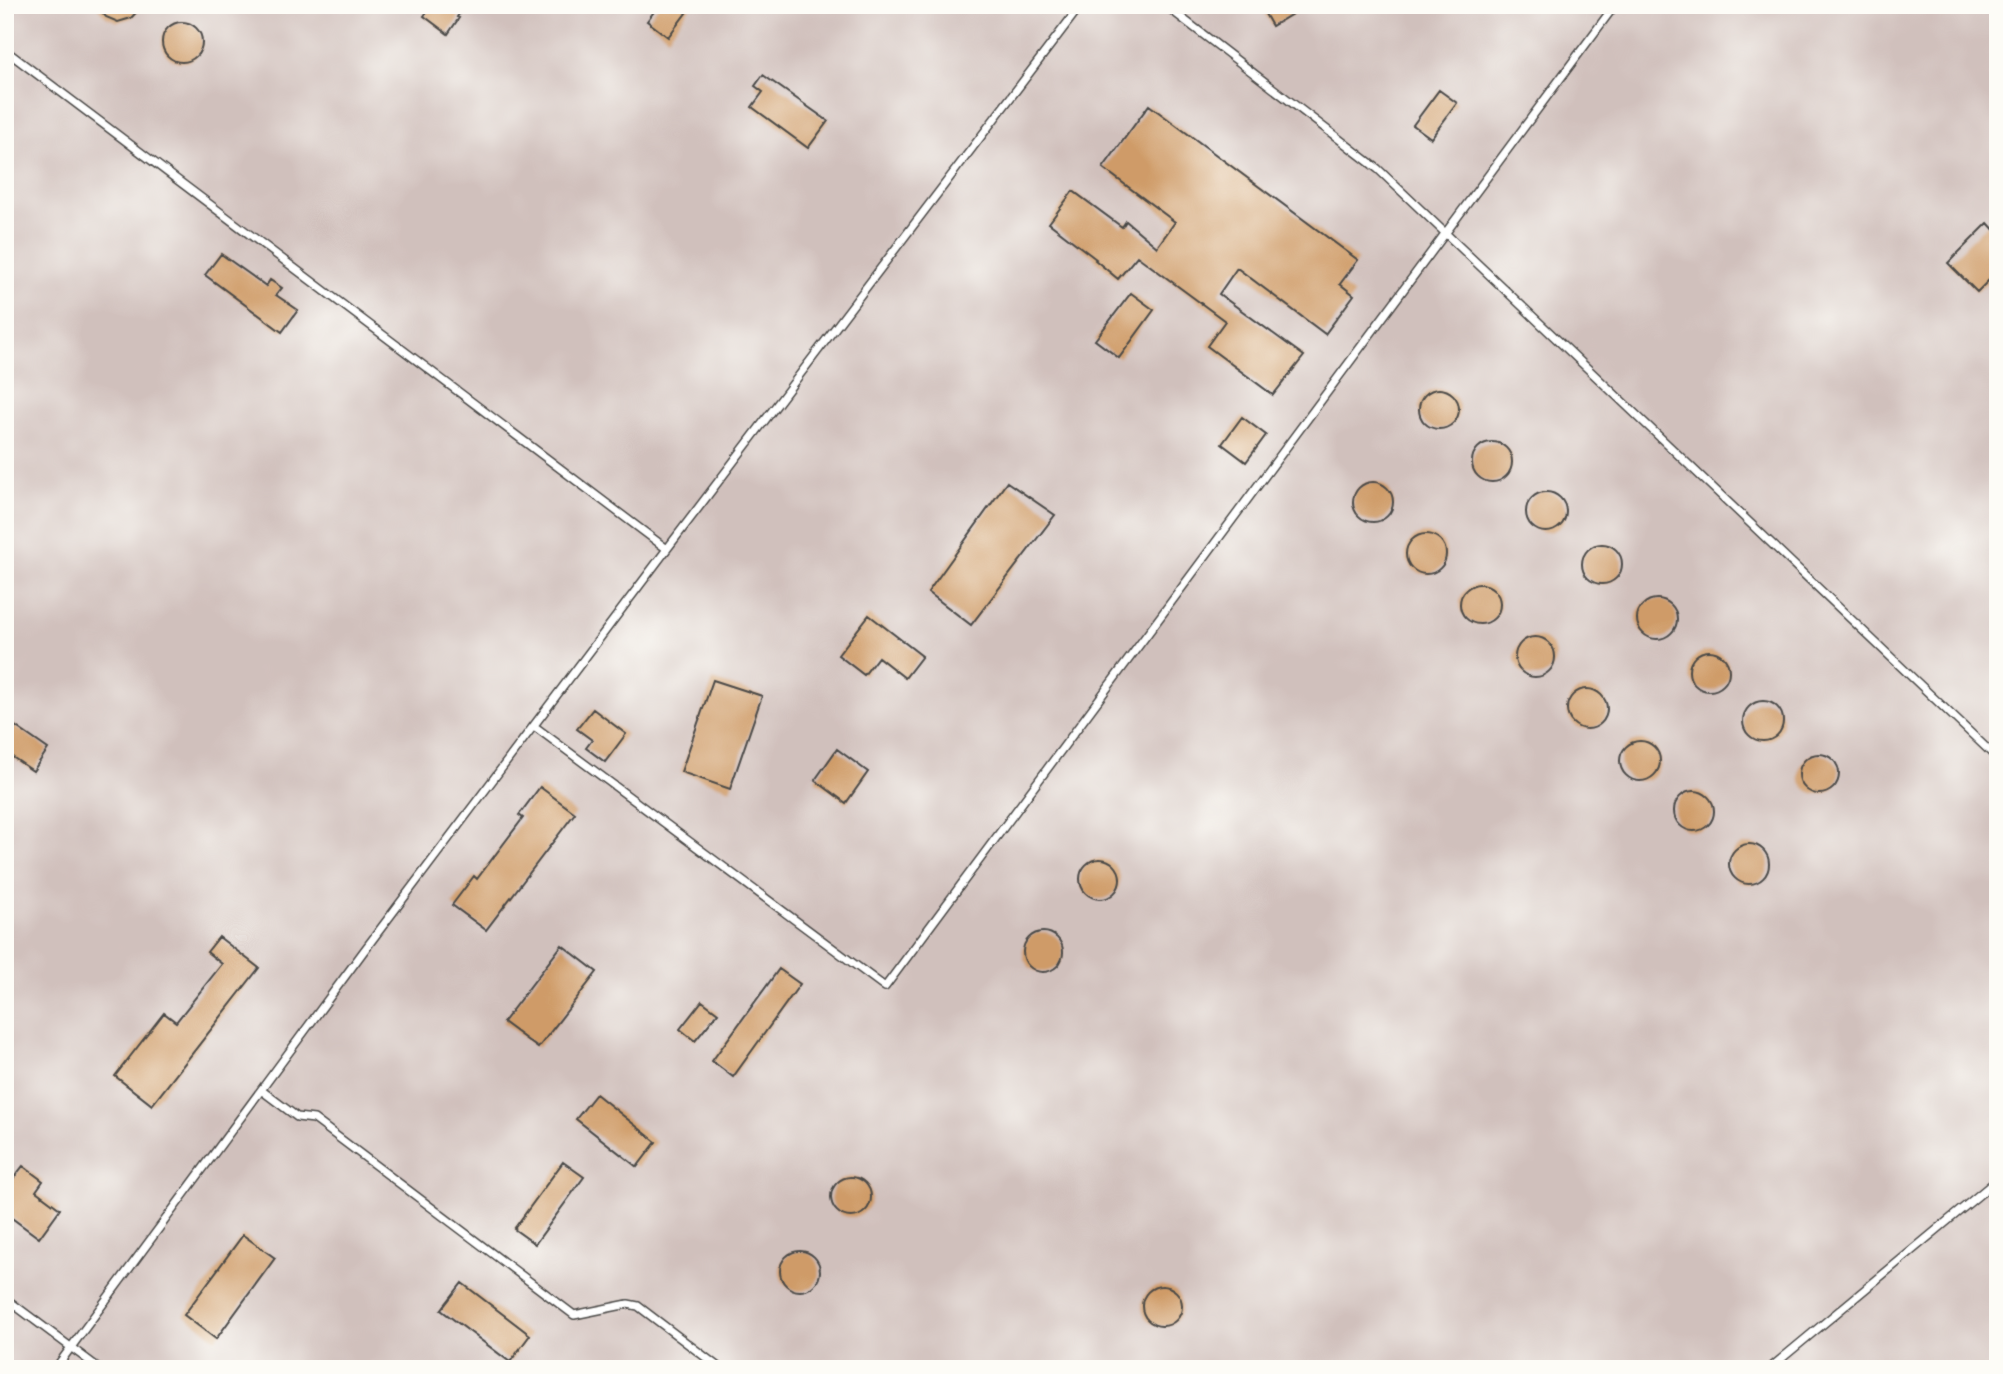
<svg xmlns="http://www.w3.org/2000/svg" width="2003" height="1374" font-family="Alegreya,serif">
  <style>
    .industrial { fill: #d0c0bc }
    .building { fill: #cf9b67 }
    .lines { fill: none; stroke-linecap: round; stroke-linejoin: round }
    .service-casing { stroke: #4a4846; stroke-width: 10 }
    .service { stroke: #fff; stroke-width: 7 }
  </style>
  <rect width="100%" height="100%" fill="#fdfcf7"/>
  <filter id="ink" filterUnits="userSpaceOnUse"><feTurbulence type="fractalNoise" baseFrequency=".0143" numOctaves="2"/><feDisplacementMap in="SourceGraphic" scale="14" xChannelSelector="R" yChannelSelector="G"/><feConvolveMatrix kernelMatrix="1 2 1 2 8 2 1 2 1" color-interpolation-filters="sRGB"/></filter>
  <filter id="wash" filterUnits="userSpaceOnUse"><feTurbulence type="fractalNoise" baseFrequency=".00686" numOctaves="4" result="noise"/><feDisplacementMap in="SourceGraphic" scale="28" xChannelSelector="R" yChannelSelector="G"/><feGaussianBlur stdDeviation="1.57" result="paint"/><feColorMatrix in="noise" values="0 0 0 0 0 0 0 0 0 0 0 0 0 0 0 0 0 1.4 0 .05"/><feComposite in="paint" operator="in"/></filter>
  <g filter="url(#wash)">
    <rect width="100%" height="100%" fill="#f9edde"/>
    <path class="industrial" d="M 5,5 L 1998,5 L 1998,1369 L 5,1369 Z"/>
    <g id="blocks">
      <path class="building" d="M 96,5 L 143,5 L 131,18 L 118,22 L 106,17 Z
        M 432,5 L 465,5 L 457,17 L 459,18 L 448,34 L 424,16 Z
        M 659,5 L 692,5 L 668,37 L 647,21 Z
        M 1260,5 L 1307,5 L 1272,26 Z
        M162 42a20 20 0 1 1 40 0a20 20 0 1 1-40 0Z
        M 763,75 L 828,121 L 808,148 L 752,107 L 763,92 L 755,86 Z
        M 1439,90 L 1457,103 L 1431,138 L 1413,125 Z
        M 1149,105 L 1358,260 L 1340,284 L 1354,295 L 1325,334 L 1237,268 L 1219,294 L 1304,356 L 1273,395 L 1207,346 L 1225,321 L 1137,256 L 1118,279 L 1095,260 L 1096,259 L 1049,223 L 1073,191 L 1122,227 L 1126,221 L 1157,247 L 1175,222 L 1103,168 Z
        M 1988,223 L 1998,234 L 1998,271 L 1977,292 L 1948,263 Z
        M 221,254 L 266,286 L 270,280 L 282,288 L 276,295 L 298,310 L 282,332 L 205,275 Z
        M 1131,293 L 1154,310 L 1119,358 L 1095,340 Z
        M1419 409a20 20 0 1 1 40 0a20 20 0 1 1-40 0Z
        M 1242,417 L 1266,435 L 1246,462 L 1222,444 Z
        M1472 462a20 20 0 1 1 40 0a20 20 0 1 1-40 0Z
        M 1007,482 L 1055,515 L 971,625 L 928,592 Z
        M1353 502a20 20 0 1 1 40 0a20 20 0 1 1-40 0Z
        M1526 512a20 20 0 1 1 40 0a20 20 0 1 1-40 0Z
        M1406 554a20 20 0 1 1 40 0a20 20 0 1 1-40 0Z
        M1582 564a20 20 0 1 1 40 0a20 20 0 1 1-40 0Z
        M1460 604a20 20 0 1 1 40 0a20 20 0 1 1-40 0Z
        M1637 619a20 20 0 1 1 40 0a20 20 0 1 1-40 0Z
        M 869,615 L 922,656 L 905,678 L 878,657 L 864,675 L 838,655 Z
        M1515 657a20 20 0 1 1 40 0a20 20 0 1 1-40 0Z
        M1689 671a20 20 0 1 1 40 0a20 20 0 1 1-40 0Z
        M 713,680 L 762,696 L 730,789 L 681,772 Z
        M1567 709a20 20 0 1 1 40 0a20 20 0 1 1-40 0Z
        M1743 721a20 20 0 1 1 40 0a20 20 0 1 1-40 0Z
        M 593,709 L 626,734 L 605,762 L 586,748 L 592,740 L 577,729 Z
        M 5,719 L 48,749 L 33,771 L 5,752 Z
        M1620 761a20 20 0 1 1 40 0a20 20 0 1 1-40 0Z
        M 837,749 L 868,772 L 846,803 L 815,780 Z
        M1799 774a20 20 0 1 1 40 0a20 20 0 1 1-40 0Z
        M 540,787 L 575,813 L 486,930 L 452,905 L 474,876 L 477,879 L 523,818 L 519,815 Z
        M1674 811a20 20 0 1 1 40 0a20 20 0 1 1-40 0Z
        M1729 864a20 20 0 1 1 40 0a20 20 0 1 1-40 0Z
        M1080 879a20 20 0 1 1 40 0a20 20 0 1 1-40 0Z
        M1023 952a20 20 0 1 1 40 0a20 20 0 1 1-40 0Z
        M 219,937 L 259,968 L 152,1105 L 115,1076 L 164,1013 L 176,1022 L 222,964 L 207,952 Z
        M 562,945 L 597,972 L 538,1048 L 503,1022 Z
        M 779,969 L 800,984 L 733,1077 L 712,1061 Z
        M 702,1001 L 718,1013 L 695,1041 L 680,1029 Z
        M 596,1094 L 656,1142 L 637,1167 L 576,1119 Z
        M 563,1162 L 584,1177 L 535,1244 L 514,1229 Z
        M 23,1166 L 43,1181 L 36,1191 L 60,1209 L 39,1238 L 5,1213 L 5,1189 Z
        M831 1197a20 20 0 1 1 40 0a20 20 0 1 1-40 0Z
        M 243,1235 L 275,1258 L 216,1339 L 184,1315 Z
        M780 1271a20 20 0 1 1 40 0a20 20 0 1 1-40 0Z
        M 462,1283 L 530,1335 L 510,1362 L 441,1310 Z
        M1142 1306a20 20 0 1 1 40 0a20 20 0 1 1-40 0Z"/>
    </g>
  </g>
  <g filter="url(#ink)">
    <use href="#blocks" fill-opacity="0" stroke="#4a4846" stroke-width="2"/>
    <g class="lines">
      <g class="service-casing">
        <path id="service" d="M 1165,5 L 1378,169 L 1998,759
          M 5,50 L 667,549
          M 534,726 L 885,987 L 1615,5
          M 261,1090 L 297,1117 L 314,1119 L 574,1315 L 628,1304 L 638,1306 L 721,1369
          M 5,1298 L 100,1369
          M 55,1369 L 363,952 L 667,549 L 1081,5
          M 1769,1369 L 1998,1179"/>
      </g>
      <use href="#service" class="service"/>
    </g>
  </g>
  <rect width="2003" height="1374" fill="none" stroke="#fdfcf7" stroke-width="28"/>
</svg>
